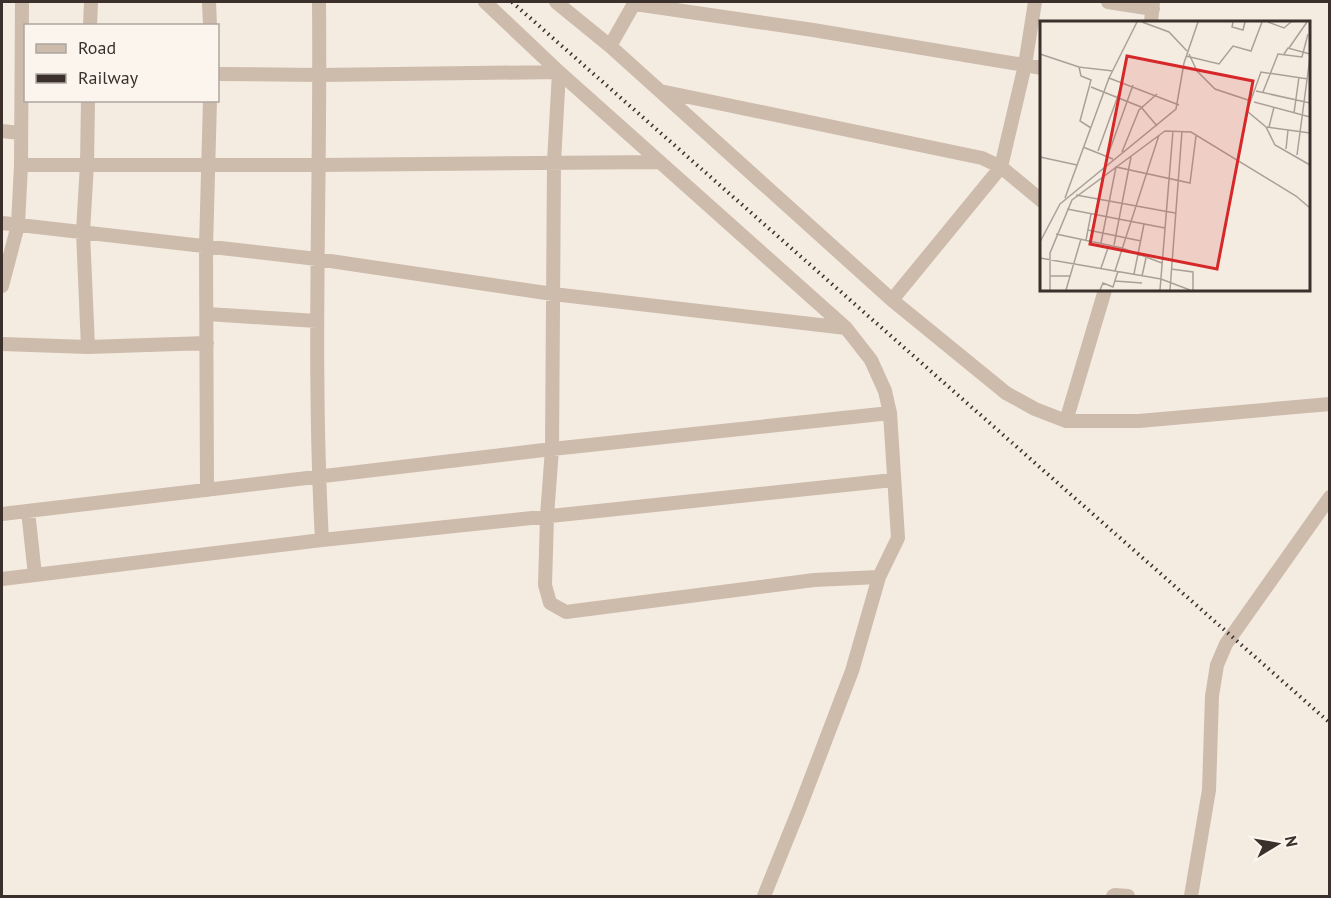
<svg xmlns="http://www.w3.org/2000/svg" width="1331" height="898" font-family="'PT Sans',sans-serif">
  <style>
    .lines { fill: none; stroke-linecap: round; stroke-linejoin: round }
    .minor { stroke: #cdbbac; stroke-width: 14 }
    .rail { stroke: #3b302b; stroke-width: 4; stroke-dasharray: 1.5 4.5; stroke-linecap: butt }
    .inset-road { fill: none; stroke: #aaa098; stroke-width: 1.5 }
    .view { fill: #d62828; fill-opacity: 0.15; stroke: #d62828; stroke-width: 3 }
    .inset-edge { fill: none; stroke: #3b302b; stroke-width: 3 }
  </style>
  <rect width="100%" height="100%" fill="#f4ebe1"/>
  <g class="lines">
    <path class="minor" d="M 209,2 L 210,26
      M 319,2 C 321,181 312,360 322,540
      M 485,2 L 559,72 L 846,328 L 871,360 L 885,391 L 890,413 L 898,538 L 879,577 L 852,671 L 800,807 L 764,896
      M 556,2 L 610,46 L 892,300 L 1006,393 L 1035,409 L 1066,421 L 1139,421 L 1330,404
      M 1108,2 L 1153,9
      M 635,4 L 813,30 L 1042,68
      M 1151,22 L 1153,2
      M 90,26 L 91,2
      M 610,46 L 635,2
      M 218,74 L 320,75 L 559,72 L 554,162 L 552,449 L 547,516 L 545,585 L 550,603 L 566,612 L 814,580 L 879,577
      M 660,91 L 982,158 L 1001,167 L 1042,201
      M 2,131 L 20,133
      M 21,165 L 318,165 L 659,162
      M 2,223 L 317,259 L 553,294 L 846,328
      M 2,286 L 18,225 L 21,165 L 22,2
      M 892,300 L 1001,167 L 1025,65 L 1035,2
      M 207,314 L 317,321
      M 2,344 L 88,347 L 207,343
      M 88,347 L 83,232 L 87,164 L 88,100
      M 1066,421 L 1105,290
      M 207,490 L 206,247 L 210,100
      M 28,511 L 35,575
      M 2,514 L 552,449 L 890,413
      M 2,579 L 322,540 L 893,480
      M 1113,896 L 1115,895 L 1128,896
      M 1191,896 L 1209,790 L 1212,696 L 1217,665 L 1226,644 L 1330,497"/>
    <path class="rail" d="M 512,2 L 1330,723"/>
  </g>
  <g transform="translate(1040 21)">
    <rect width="270" height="270" fill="#f4ebe1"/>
    <path class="inset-road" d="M 102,1 L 129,11 L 147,30M 193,1 L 192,6 L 203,9 L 205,1M 228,1 L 244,7 L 251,1M 249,27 L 267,1M 0,33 L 39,46M 149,33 L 157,50 L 175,68 L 211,80M 244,33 L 248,27 L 270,33M 146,35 L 179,43 L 193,25 L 211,30 L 222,1M 69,57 L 97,1M 268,58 L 221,51 L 207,90 L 226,106 L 235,124 L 270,144M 51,66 L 101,86 L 117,105M 216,70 L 270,82M 223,71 L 238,33 L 262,36 L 268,13M 214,81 L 270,96M 254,92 L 259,56M 227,106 L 270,112M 229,106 L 234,86M 51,107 L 40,100 L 51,59 L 41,55 L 39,46 L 73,50M 43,126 L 73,138M 246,128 L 248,109M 58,130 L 83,61M 82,131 L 99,89 L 117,73M 68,134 L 93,64M 257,134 L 270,36M 0,136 L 37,144M 36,174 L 135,192M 25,177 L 69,57 L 139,84M 27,188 L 125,207M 48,209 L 101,220M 16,213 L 82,227 L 122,242M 46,219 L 51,193M 0,221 L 20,183 L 136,88 L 144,42 L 158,1M 61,222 L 76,146 L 150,162 L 156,115M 74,224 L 91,136M 0,237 L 121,258 L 150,269M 61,247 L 69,224M 131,248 L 153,251 L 153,269M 75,250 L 119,114M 94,253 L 104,203M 10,255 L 30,255M 102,255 L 106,237M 75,260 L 102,262M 10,269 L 10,232 L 32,179 L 125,110 L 151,111 L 256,175 L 270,187M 26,269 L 41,218M 60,269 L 63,262 L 73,266 L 78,250M 120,269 L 133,110M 130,269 L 142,110"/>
    <path class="view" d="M 87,35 L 213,60 L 177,248 L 50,223 Z"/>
    <rect width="270" height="270" class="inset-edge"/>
  </g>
  <rect width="1331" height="898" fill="none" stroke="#3b302b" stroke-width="6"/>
  <rect x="24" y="24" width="195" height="78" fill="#fbf5ee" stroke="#aea6a0" stroke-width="1.5"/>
  <rect x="36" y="44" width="30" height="9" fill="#cdbbac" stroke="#aea6a0" stroke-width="1.5"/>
  <text x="78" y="54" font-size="18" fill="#3b302b">Road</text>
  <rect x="36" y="74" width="30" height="9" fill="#3b302b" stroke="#aea6a0" stroke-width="1.5"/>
  <text x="78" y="84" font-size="18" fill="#3b302b">Railway</text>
  <g transform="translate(1277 844) rotate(79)" stroke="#fbf5ee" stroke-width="4.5" paint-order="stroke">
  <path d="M0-4.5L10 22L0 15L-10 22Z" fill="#3b302b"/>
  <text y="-9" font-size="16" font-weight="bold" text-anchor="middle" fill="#3b302b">N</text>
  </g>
</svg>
